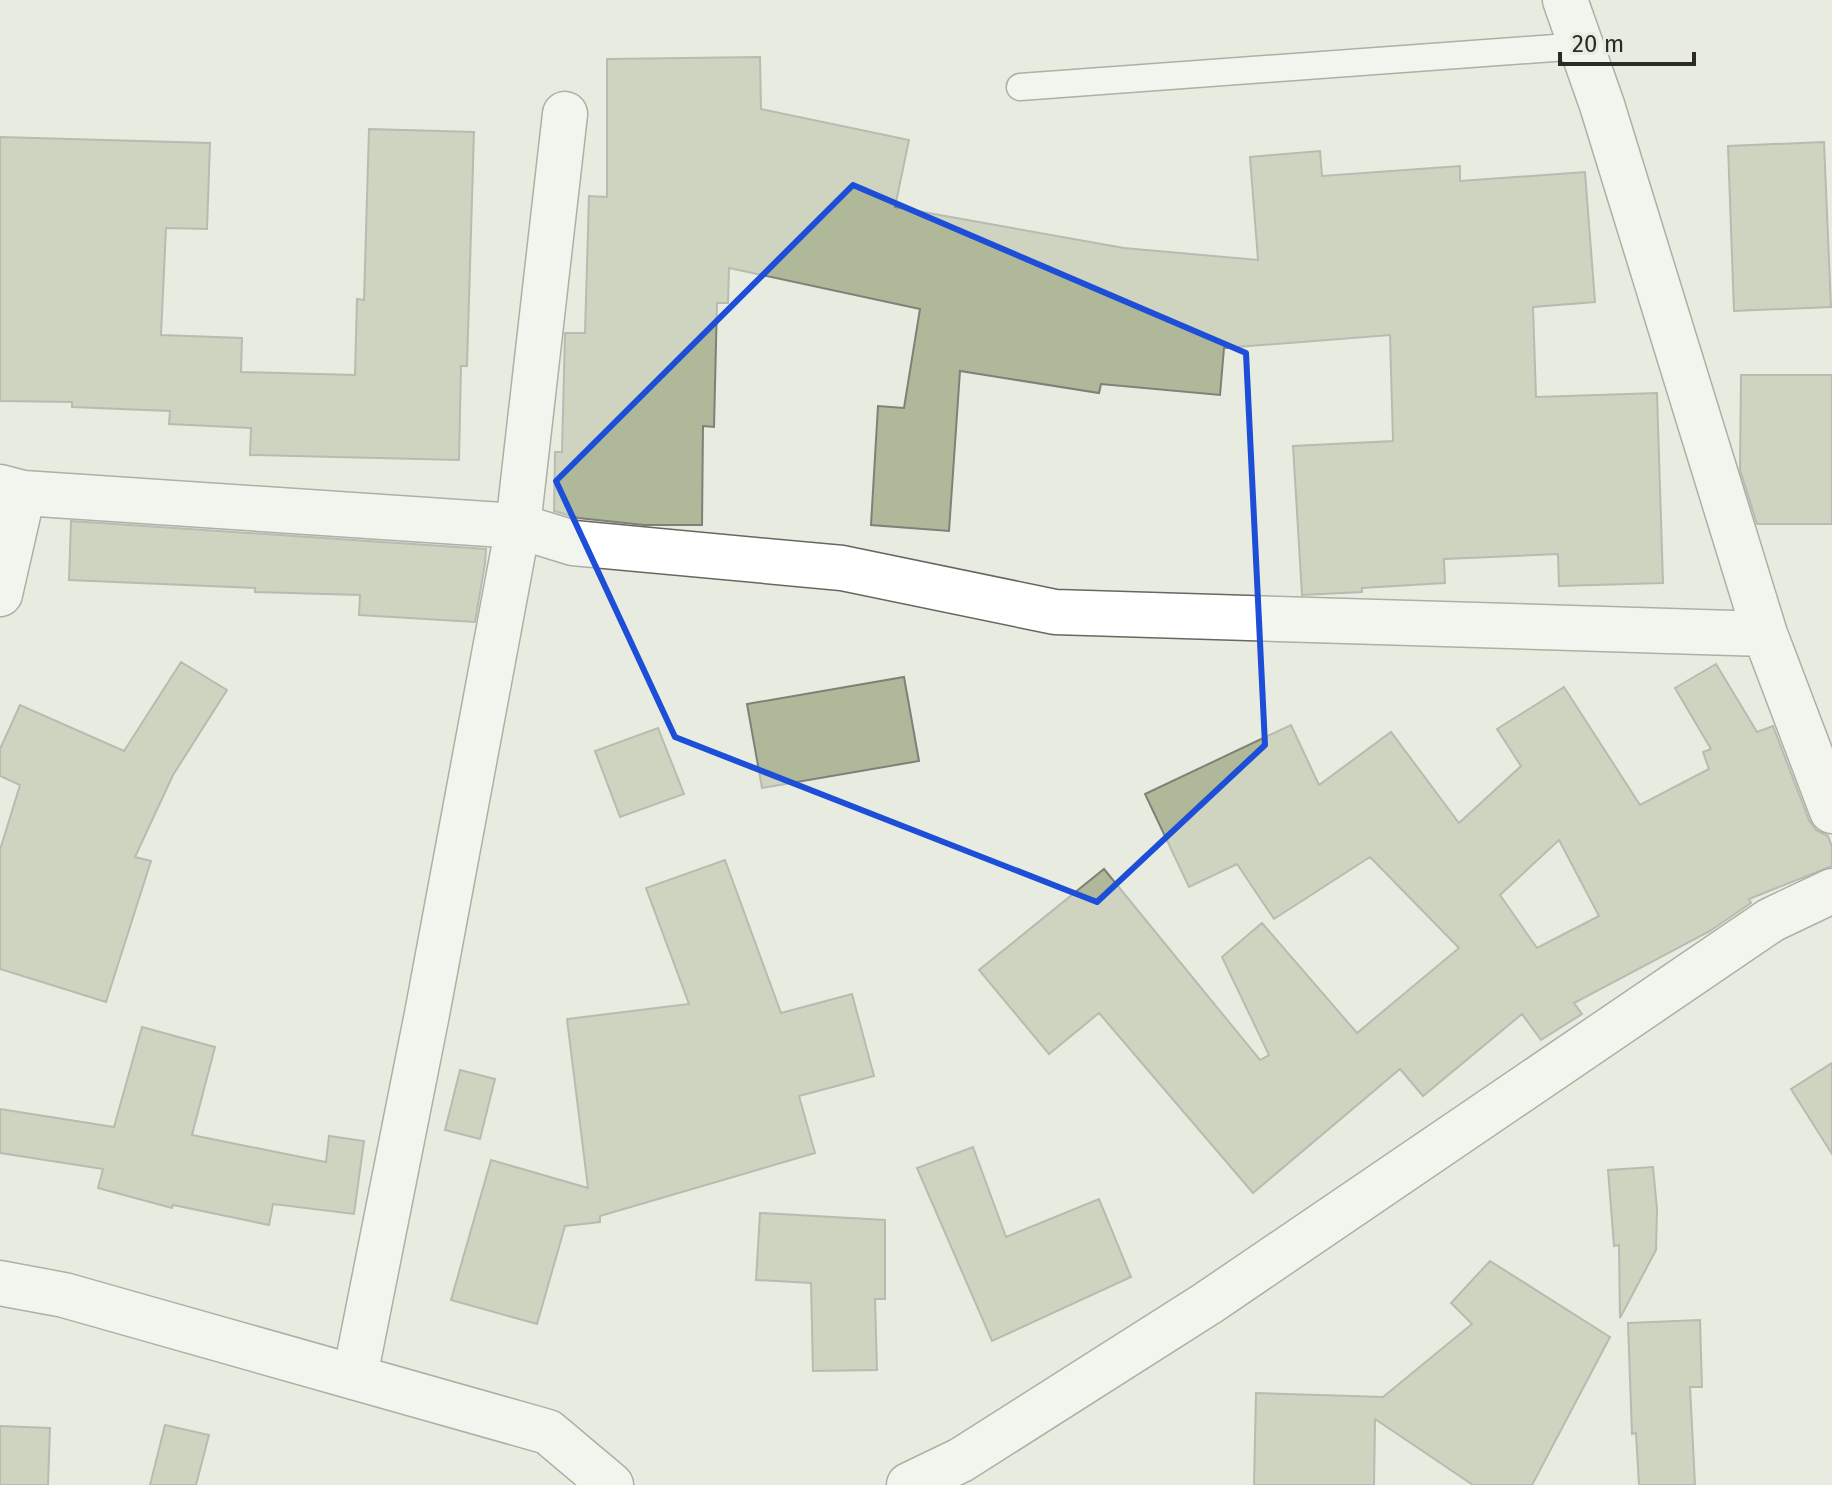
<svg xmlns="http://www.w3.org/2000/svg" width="1832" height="1485" font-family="'Fira Sans',sans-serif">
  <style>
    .building { fill: #afb898; stroke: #7f8178; stroke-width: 2; fill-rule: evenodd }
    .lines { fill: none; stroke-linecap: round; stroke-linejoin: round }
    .service-casing { stroke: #66685f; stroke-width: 29 }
    .minor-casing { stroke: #66685f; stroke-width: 47 }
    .tertiary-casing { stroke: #66685f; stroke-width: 47 }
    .service { stroke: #fff; stroke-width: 26 }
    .minor { stroke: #fff; stroke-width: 44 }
    .tertiary { stroke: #fff; stroke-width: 44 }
    .marked { fill: none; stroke: #1d4ed8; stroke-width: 6; stroke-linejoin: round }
  </style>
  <rect width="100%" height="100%" fill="#e8ebe0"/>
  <path class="building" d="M 760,57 L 761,109 L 909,140 L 895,207 L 1124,248 L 1258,260 L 1250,157 L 1320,151 L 1322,176 L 1460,166 L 1460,181 L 1585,172 L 1595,302 L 1533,307 L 1536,397 L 1657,393 L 1663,583 L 1559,586 L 1558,554 L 1444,559 L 1445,583 L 1362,588 L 1362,592 L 1302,595 L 1293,446 L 1393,441 L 1390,335 L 1224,348 L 1220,395 L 1101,384 L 1099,393 L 960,371 L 949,531 L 871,525 L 878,406 L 904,408 L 920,309 L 729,268 L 728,303 L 717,303 L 714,427 L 703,426 L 702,525 L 644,525 L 578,518 L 554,511 L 555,452 L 562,452 L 565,333 L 585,333 L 589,196 L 607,197 L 607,59 Z
    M 369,129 L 474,132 L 467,366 L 461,366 L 459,460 L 250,455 L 251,428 L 169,424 L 170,411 L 72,407 L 72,402 L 0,401 L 0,137 L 210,143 L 207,229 L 166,228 L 161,335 L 242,338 L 241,372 L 355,375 L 357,299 L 364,300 Z
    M 1824,142 L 1831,307 L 1734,311 L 1728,146 Z
    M 1741,375 L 1832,375 L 1832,524 L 1757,524 L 1740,470 Z
    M 71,521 L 486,549 L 485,564 L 475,622 L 359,615 L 360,595 L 255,592 L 255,588 L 69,580 Z
    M 181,662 L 227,690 L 173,775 L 135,857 L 151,861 L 106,1002 L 0,969 L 0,850 L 20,785 L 0,776 L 0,749 L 20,705 L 124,751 Z
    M 1716,664 L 1757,732 L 1773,726 L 1809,820 L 1816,830 L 1828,836 L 1832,847 L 1832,866 L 1749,899 L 1751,903 L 1710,931 L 1574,1003 L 1582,1014 L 1541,1040 L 1522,1014 L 1423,1096 L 1400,1069 L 1253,1193 L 1099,1013 L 1049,1054 L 979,970 L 1104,869 L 1260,1060 L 1269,1055 L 1222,957 L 1262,923 L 1357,1033 L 1459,948 L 1370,857 L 1274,919 L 1237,864 L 1189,887 L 1145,794 L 1291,725 L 1319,785 L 1391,732 L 1459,823 L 1521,766 L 1497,729 L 1564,687 L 1640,805 L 1709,769 L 1703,752 L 1711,749 L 1675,688 ZM 1559,840 L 1599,916 L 1537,948 L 1500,895 Z
    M 904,677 L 919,761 L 762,788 L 747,704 Z
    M 658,728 L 684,794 L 620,817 L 595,751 Z
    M 725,860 L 781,1013 L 852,994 L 874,1076 L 799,1096 L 815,1153 L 600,1216 L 600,1222 L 565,1226 L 537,1324 L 451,1300 L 491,1160 L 588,1188 L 567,1019 L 689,1004 L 646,888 Z
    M 142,1027 L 215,1047 L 192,1135 L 326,1162 L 329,1136 L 364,1141 L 354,1214 L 273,1204 L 269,1225 L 173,1205 L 172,1208 L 98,1188 L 103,1169 L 0,1153 L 0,1109 L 114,1127 Z
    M 1832,1063 L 1832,1154 L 1791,1089 Z
    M 460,1070 L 495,1079 L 480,1139 L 445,1130 Z
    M 973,1147 L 1006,1237 L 1099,1199 L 1131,1277 L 992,1341 L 917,1168 Z
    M 1653,1167 L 1657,1209 L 1656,1250 L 1620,1318 L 1619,1245 L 1614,1246 L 1608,1170 Z
    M 760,1213 L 885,1220 L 885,1299 L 875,1299 L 877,1370 L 813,1371 L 811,1283 L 756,1280 Z
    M 1490,1261 L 1610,1337 L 1532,1485 L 1473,1485 L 1375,1419 L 1374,1485 L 1254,1485 L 1256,1393 L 1383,1397 L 1472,1324 L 1451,1303 Z
    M 1700,1320 L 1702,1387 L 1690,1387 L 1695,1485 L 1639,1485 L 1636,1433 L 1632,1434 L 1628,1323 Z
    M 165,1425 L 209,1435 L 196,1485 L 150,1485 Z
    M 0,1426 L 50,1428 L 48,1485 L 0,1485 Z"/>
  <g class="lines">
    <g class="service-casing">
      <path id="service" d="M 1020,87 L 1581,46"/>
    </g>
    <g class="minor-casing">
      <path id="minor" d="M 1565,0 L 1602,105 L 1765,634
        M 0,487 L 23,493 L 0,594
        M 23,493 L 518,526 L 565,114
        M 355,1376 L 427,1014 L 518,526 L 573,543 L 842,568 L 1055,612 L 1765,634 L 1832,811"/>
    </g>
    <g class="tertiary-casing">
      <path id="tertiary" d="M 0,1283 L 64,1295 L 548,1432 L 611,1485
        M 909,1485 L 961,1460 L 1208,1303 L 1771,920 L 1832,891"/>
    </g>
    <use href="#service" class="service"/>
    <use href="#minor" class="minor"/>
    <use href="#tertiary" class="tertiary"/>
  </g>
  <path d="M0 0H1832V1485H0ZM 853,185 L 1246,353 L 1265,745 L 1097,902 L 675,737 L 556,481 Z" fill="#e8ebe0" fill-opacity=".55" fill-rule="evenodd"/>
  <path class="marked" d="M 853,185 L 1246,353 L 1265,745 L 1097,902 L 675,737 L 556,481 Z"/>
  <path d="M1560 52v12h134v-12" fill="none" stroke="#2a2b27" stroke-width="4"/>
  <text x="1572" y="52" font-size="24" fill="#2a2b27" stroke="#e8ebe0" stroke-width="6" paint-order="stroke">20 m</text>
</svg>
